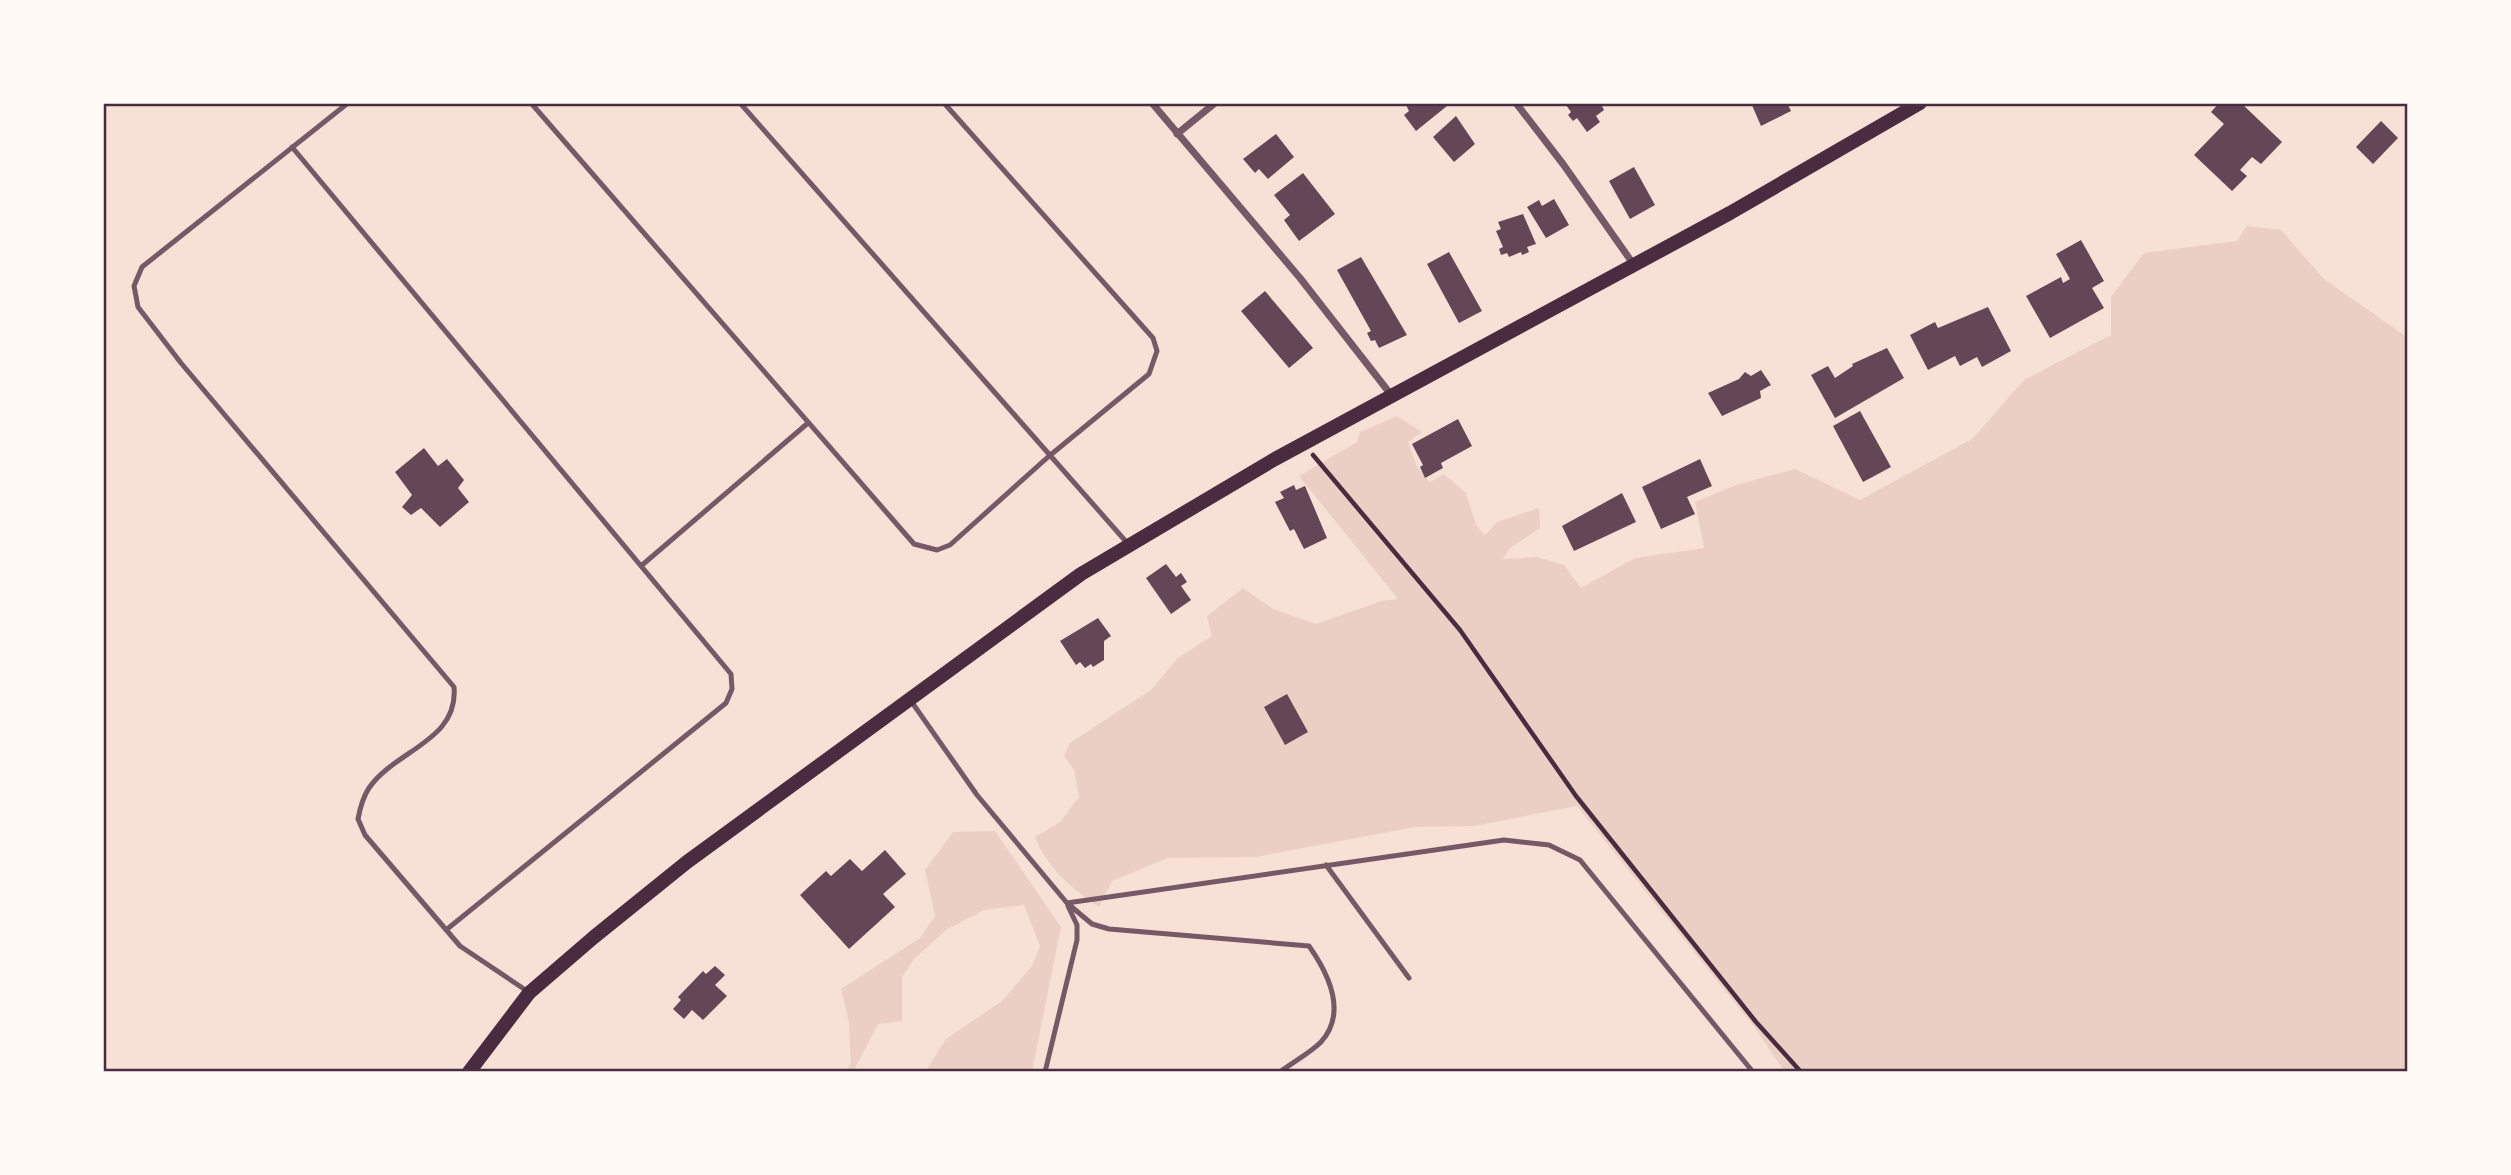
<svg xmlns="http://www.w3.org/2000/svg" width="2511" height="1175" font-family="Mulish,sans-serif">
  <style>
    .green { fill: #ebcfc5 }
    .building { fill: #644757 }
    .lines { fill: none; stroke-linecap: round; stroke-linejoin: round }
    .path { stroke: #4a2c40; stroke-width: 4.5 }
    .service { stroke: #755966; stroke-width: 5 }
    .minor { stroke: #755966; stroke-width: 7 }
    .secondary { stroke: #4a2c40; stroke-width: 14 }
    .neatline { fill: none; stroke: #4a2c40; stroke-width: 2.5 }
  </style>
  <rect width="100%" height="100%" fill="#f7e1d7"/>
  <path class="green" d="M 2247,226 L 2281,230 L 2324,279 L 2408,338 L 2408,1072 L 1785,1072 L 1755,1028 L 1577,806 L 1474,826 L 1415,827 L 1256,857 L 1168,858 L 1112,881 L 1099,907 C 1072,889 1047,868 1035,837 L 1060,822 L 1079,797 L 1074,770 L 1064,756 L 1070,743 L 1151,690 L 1178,658 L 1212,636 L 1207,616 L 1243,588 L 1273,609 L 1316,624 L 1381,601 L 1398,599 L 1299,476 L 1357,442 L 1360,432 L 1397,416 L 1422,432 L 1408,442 L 1417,467 L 1430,482 L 1444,474 L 1466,493 L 1476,525 L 1485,535 L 1497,522 L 1539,508 L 1540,528 L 1510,548 L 1503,559 L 1537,557 L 1564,565 L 1581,588 L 1635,558 L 1704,548 L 1695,502 L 1736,485 L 1795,469 L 1860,500 L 1972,439 L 2024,380 L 2111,335 L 2111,297 L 2144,253 L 2237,241 Z
    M 995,831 L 1061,927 L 1032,1072 L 925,1072 L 946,1039 L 1002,1001 L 1032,966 L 1040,946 L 1024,905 L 984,910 L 946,930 L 914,959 L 902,977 L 902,1021 L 878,1024 L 853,1072 L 845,1072 L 851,1063 L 849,1023 L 841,989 L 920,938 L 935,916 L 925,870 L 953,832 Z"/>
  <path class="building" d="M 1405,103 L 1445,103 L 1447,106 L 1416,131 L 1404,115 L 1409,111 Z
    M 1568,103 L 1606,103 L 1602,106 L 1604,110 L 1596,116 L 1600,122 L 1587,132 L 1577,118 L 1573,121 L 1568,115 L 1571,112 L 1566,105 Z
    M 1751,103 L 1787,103 L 1791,111 L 1761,126 Z
    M 2219,103 L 2241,103 L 2282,142 L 2261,164 L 2252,157 L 2240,170 L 2247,176 L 2232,191 L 2194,155 L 2224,124 L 2211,112 Z
    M 1456,116 L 1475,144 L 1454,162 L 1433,137 Z
    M 2381,121 L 2398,138 L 2373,164 L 2356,147 Z
    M 1276,134 L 1294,157 L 1268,179 L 1259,169 L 1255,173 L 1243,159 Z
    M 1634,167 L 1655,205 L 1630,219 L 1609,181 Z
    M 1303,173 L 1335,214 L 1299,241 L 1284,220 L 1290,215 L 1274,195 Z
    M 1554,199 L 1569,225 L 1546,238 L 1527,207 L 1539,200 L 1542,206 Z
    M 1523,214 L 1536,244 L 1527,247 L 1529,252 L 1522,255 L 1521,252 L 1509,257 L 1507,253 L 1501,255 L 1499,249 L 1503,247 L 1496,231 L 1501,229 L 1498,222 Z
    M 2081,240 L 2104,281 L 2092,288 L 2104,308 L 2050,338 L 2026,296 L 2061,277 L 2063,283 L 2070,279 L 2056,254 Z
    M 1449,252 L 1482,311 L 1459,323 L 1427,264 Z
    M 1361,257 L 1407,335 L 1379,348 L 1375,340 L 1371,341 L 1367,333 L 1371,331 L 1337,270 Z
    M 1265,291 L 1313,348 L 1289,368 L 1241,311 Z
    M 1988,307 L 2011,351 L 1982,367 L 1977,357 L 1960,366 L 1955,356 L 1928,370 L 1910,335 L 1935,322 L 1938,328 Z
    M 1887,348 L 1904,378 L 1835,418 L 1811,375 L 1828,366 L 1835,378 L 1853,366 L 1852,364 Z
    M 1761,370 L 1771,385 L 1760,391 L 1761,398 L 1722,416 L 1708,393 L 1739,379 L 1745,372 L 1751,376 Z
    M 1860,411 L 1891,467 L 1863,482 L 1833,426 Z
    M 1458,419 L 1472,446 L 1441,463 L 1443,468 L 1425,478 L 1420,467 L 1423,465 L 1412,444 Z
    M 424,448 L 438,466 L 447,459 L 464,480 L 458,488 L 469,502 L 440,527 L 421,508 L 411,515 L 402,507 L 412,495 L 395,472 Z
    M 1700,459 L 1712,486 L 1687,497 L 1695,514 L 1661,529 L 1642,487 Z
    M 1294,485 L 1296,490 L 1305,486 L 1327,538 L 1304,549 L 1294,529 L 1290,531 L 1275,502 L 1284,498 L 1280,492 Z
    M 1622,493 L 1636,522 L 1574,551 L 1562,526 Z
    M 1166,564 L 1176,577 L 1181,573 L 1187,582 L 1181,586 L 1191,600 L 1171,614 L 1146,578 Z
    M 1098,618 L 1111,636 L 1104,641 L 1104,660 L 1093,667 L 1091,664 L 1085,668 L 1080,662 L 1076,665 L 1060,641 Z
    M 1287,694 L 1308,732 L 1285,745 L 1264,707 Z
    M 885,850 L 906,874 L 883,894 L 895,907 L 849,949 L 800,895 L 826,871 L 831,876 L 850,859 L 862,871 Z
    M 715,966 L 725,975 L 715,985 L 727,996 L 703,1020 L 692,1010 L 684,1019 L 673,1009 L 681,1000 L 678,997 L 703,971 L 706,974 Z"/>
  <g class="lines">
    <path class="path" d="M 1313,455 L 1460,630 L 1576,796 L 1756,1022 L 1801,1072"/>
    <path class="service" d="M 348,103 L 142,267 L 134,286 L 138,307 L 181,363 L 454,687 C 459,741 395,750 369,788 C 363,797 360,808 358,819 L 365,835 L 460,946 L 527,991
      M 531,103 L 914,544 L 937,550 L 950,545 L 1048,457 L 1149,374 L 1157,351 L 1153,338 L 944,103
      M 740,103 L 1129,545
      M 292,147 L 731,674 L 732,689 L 726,703 L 446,930
      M 641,566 L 808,423
      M 911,701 L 977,795 L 1067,903 L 1092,924 L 1109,929 L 1309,946 C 1328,973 1348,1012 1321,1042 C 1310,1053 1293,1062 1280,1072
      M 1326,865 L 1409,978
      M 1067,903 L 1504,840 L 1549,845 L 1580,860 L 1753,1072
      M 1045,1072 L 1077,940 L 1077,925 L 1068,906"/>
    <path class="minor" d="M 1152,103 L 1300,278 L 1392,396
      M 1516,103 L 1563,164 L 1634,265
      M 1177,134 L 1215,103"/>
    <path class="secondary" d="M 469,1072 L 529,993 L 594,937 L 687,862 L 1081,574 L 1275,459 L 1730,213 L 1920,103"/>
  </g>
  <rect width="2511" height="1175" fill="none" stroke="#fffaf5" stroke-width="210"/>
  <rect x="105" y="105" width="2301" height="965" class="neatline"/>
</svg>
